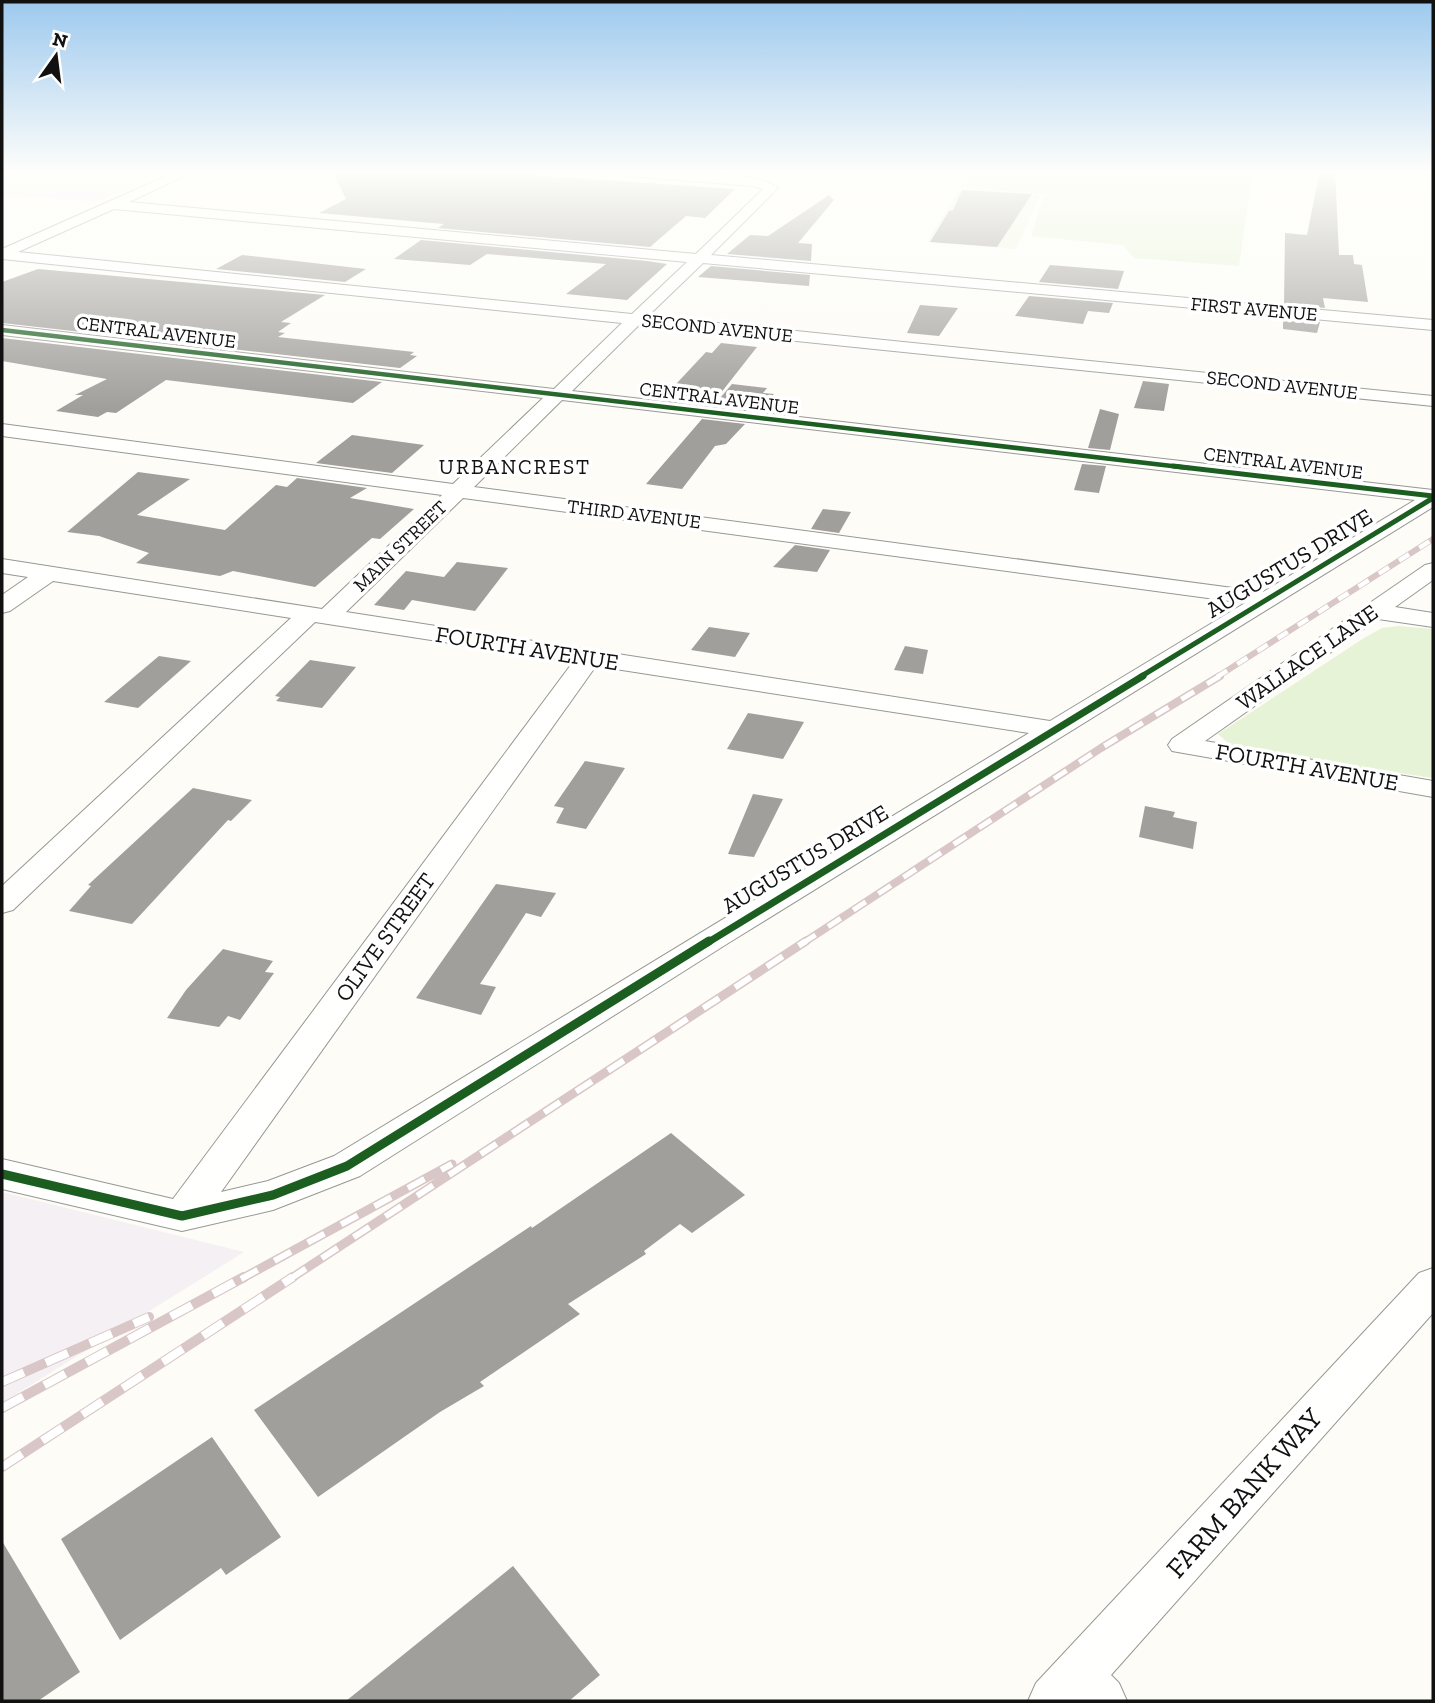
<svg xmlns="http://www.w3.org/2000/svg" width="1435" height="1703" font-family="'Zilla Slab',serif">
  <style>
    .industrial { fill: #f5f0f3 }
    .green { fill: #e7f3d7 }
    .pitch { fill: #f0f6e1 }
    .building { fill: #a19f9c }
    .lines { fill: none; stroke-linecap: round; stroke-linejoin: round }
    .street-casing { stroke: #979795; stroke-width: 2 }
    .street { fill: #fffffe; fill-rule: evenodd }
    .rail-far3-casing { stroke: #d9c6c7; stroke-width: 6 }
    .rail-far2-casing { stroke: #d9c6c7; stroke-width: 8 }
    .rail-far1-casing { stroke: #d9c6c7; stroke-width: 9 }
    .rail-casing { stroke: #d9c6c7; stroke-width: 10 }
    .rail-far3 { stroke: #fff; stroke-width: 4.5; stroke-dasharray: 12; stroke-linecap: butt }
    .rail-far2 { stroke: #fff; stroke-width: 5; stroke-dasharray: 15; stroke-linecap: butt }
    .rail-far1 { stroke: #fff; stroke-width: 6; stroke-dasharray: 19; stroke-linecap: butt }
    .rail { stroke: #fff; stroke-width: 8; stroke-dasharray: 24; stroke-linecap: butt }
    .cycleway-far3-casing { stroke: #fff; stroke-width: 7 }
    .cycleway-far2-casing { stroke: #fff; stroke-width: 9 }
    .cycleway-far1-casing { stroke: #fff; stroke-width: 11 }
    .cycleway-casing { stroke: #fff; stroke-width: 13 }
    .cycleway-far3 { stroke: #1b5e20; stroke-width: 4.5 }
    .cycleway-far2 { stroke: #1b5e20; stroke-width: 5 }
    .cycleway-far1 { stroke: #1b5e20; stroke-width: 7 }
    .cycleway { stroke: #1b5e20; stroke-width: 9 }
    .labels { text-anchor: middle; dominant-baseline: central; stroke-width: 7; stroke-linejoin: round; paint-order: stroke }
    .far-street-label { font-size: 19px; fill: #111; stroke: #fff }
    .far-quarter-label { font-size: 21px; letter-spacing: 2px; fill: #111; stroke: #fff }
    .street-label { font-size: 23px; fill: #111; stroke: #fff }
    .near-street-label { font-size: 28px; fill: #111; stroke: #fff }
  </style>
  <rect width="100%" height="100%" fill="#fdfcf7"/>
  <path class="industrial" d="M 2,170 L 172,170 L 95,202 L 2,195 Z
    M 2,1192 L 244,1252 L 2,1403 Z"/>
  <path class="green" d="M 966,170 L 1161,170 L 1252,176 L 1239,266 L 1134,258 L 1123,245 L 1031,236 L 1045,194 L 960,188 Z
    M 1398,626 L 1433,629 L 1433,778 L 1248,750 L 1228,743 L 1218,734 L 1364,638 L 1382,628 Z"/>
  <path class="pitch" d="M 960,189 L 1040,195 L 1016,249 L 927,242 Z"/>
  <path class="building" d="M 332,170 L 537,170 L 530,175 L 735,189 L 705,218 L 686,216 L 650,247 L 438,228 L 444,224 L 319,213 L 346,199 Z
    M 1320,170 L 1335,170 L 1339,255 L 1353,255 L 1354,264 L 1362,265 L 1368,302 L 1323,298 L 1325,308 L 1284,304 L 1285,233 L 1307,235 Z
    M 962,190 L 1032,194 L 997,247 L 930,242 L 949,211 L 953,210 Z
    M 829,195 L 834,200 L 798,243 L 812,244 L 811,261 L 727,254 L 750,235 L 768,236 Z
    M 421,240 L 647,261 L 667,264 L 627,300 L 566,294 L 606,264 L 487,254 L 470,265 L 394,259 Z
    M 242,255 L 366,269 L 345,282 L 216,269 Z
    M 1050,265 L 1124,271 L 1118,289 L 1039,282 Z
    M 711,266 L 810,275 L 809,286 L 698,277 Z
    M 38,269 L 325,295 L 281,322 L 291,323 L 278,332 L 285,333 L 278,337 L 414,352 L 410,355 L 417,356 L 400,368 L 2,323 L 2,282 Z
    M 1029,296 L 1113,303 L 1109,313 L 1088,311 L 1083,324 L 1015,316 Z
    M 920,305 L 958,308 L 939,336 L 907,333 Z
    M 1283,319 L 1320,322 L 1317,333 L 1283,329 Z
    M 2,338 L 382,382 L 353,403 L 166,380 L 116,413 L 107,412 L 98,417 L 56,411 L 83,395 L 75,395 L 107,379 L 2,361 Z
    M 721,343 L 757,347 L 713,403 L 663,398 L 706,352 L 712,353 Z
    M 1143,381 L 1169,384 L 1164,411 L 1134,408 Z
    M 732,384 L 767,388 L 763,393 L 774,394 L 759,410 L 714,405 Z
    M 1100,409 L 1119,414 L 1110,450 L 1088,448 Z
    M 702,419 L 745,424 L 726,444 L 715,446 L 682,489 L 646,484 Z
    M 352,435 L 424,445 L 392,473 L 316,463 Z
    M 1082,464 L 1106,466 L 1099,493 L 1074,490 Z
    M 138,472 L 190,479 L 137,515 L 225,530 L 276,485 L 287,487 L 297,478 L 367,488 L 350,498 L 414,509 L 380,539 L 372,538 L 315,587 L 233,571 L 220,576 L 136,563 L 149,553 L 99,536 L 67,532 Z
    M 823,509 L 851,512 L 839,533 L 811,529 Z
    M 795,545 L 830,550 L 817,572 L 773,567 Z
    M 457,562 L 508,568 L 475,611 L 412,600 L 404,610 L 374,605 L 406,571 L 444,577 Z
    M 709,627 L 750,633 L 735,657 L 691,650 Z
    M 905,646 L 928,650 L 923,674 L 894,670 Z
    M 159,656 L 191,661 L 138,708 L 104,702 Z
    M 310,660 L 356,667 L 322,708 L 276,701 L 280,697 L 275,696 Z
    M 748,713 L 804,722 L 783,759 L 727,749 Z
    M 585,761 L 625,768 L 586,829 L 556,823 L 564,808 L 554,806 Z
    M 193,788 L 252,800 L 231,821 L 228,820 L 132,924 L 69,911 L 91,886 L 88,885 Z
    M 753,794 L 783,799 L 754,857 L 728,854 Z
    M 1145,806 L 1175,812 L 1173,817 L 1197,822 L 1193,849 L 1139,837 Z
    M 496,884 L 556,893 L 541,917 L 526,913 L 480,984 L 496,987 L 481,1015 L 416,998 Z
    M 223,949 L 273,961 L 265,972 L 274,973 L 240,1020 L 228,1016 L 219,1027 L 167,1018 L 186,990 Z
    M 671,1133 L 745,1195 L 692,1233 L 680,1224 L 644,1251 L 646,1254 L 568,1304 L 580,1314 L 480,1382 L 484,1386 L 440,1412 L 318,1497 L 254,1410 L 531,1226 L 532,1228 Z
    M 212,1437 L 281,1537 L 226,1575 L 221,1568 L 120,1640 L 61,1539 Z
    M 2,1541 L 80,1672 L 38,1701 L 2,1701 Z
    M 513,1566 L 600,1675 L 569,1701 L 346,1701 Z"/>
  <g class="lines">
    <g class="street-casing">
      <path id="street" d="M 180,170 L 197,170 L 129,202 L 696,254 L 763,189 L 753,186 L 604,174 L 598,170 C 632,170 756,168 778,188 L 711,255 L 1433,320 L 1433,330 L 703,263 L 648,316 L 1433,396 L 1433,406 L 639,325 L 572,391 L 1433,490 L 1433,507 L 730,942 L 360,1176 L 273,1210 L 182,1231 L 2,1189 L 2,1159 L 173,1199 L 573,662 L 315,622 L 13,910 L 2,913 L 2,886 L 291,618 L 53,581 L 10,611 L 2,613 L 2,595 L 28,577 L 2,573 L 2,559 L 322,609 L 442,495 L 2,436 L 2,424 L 453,484 L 543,398 L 2,335 L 2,325 L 554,389 L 622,323 L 2,259 L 2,249 ZM 114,209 L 687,262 L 632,314 L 18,252 ZM 562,400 L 1415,500 L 1263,592 L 474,487 ZM 463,498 L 1245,603 L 1050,721 L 346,612 ZM 596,666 L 1029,733 L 334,1156 L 268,1181 L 221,1192 Z
        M 1433,563 L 1433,580 L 1395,607 L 1433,613 L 1433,627 L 1378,619 L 1205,741 L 1433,781 L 1433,797 L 1172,751 L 1168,745 L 1172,739 L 1425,565 Z
        M 1433,1268 L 1433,1313 L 1111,1675 L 1119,1683 L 1127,1701 L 1028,1701 L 1036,1683 L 1419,1273 Z"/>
    </g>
    <use href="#street" class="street"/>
    <g class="rail-far3-casing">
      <path id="rail-far3" d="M 1217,677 L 1433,539"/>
    </g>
    <g class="rail-far2-casing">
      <path id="rail-far2" d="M 803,943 L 1101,748 L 1220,676"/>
    </g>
    <g class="rail-far1-casing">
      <path id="rail-far1" d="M 241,1279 L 452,1164
        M 290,1279 L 806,941"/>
    </g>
    <g class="rail-casing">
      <path id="rail" d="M 2,1382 L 149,1317
        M 2,1408 L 244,1277
        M 2,1467 L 293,1277"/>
    </g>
    <use href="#rail-far3" class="rail-far3"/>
    <use href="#rail-far2" class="rail-far2"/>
    <use href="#rail-far1" class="rail-far1"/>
    <use href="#rail" class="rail"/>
    <g class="cycleway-far3-casing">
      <path id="cycleway-far3" d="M 2,330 L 1189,468"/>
    </g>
    <g class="cycleway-far2-casing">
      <path id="cycleway-far2" d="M 1173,466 L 1433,496
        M 1140,677 L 1433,498"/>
    </g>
    <g class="cycleway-far1-casing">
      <path id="cycleway-far1" d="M 707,943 L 1143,676"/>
    </g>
    <g class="cycleway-casing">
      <path id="cycleway" d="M 2,1174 L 182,1216 L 273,1195 L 347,1166 L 709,941"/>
    </g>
    <use href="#cycleway-far3" class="cycleway-far3"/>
    <use href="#cycleway-far2" class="cycleway-far2"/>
    <use href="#cycleway-far1" class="cycleway-far1"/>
    <use href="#cycleway" class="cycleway"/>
  </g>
  <linearGradient id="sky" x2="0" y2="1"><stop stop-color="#9dc9ee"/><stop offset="0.42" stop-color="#fefefb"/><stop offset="1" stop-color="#fefefb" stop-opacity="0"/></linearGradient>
  <rect width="1435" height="409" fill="url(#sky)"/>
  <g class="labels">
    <g class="far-street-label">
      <text transform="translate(1254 309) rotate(5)">FIRST AVENUE</text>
      <text transform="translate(717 328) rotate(6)">SECOND AVENUE</text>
      <text transform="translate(156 332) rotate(7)">CENTRAL AVENUE</text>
      <text transform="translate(1282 385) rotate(6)">SECOND AVENUE</text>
      <text transform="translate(719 398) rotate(7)">CENTRAL AVENUE</text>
      <text transform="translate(1283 463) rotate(7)">CENTRAL AVENUE</text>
      <text transform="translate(634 514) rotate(7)">THIRD AVENUE</text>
      <text transform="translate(400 546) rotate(-44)">MAIN STREET</text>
    </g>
    <g class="far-quarter-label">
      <text x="515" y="466">URBANCREST</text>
    </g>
    <g class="street-label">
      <text transform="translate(1289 563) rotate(-31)">AUGUSTUS DRIVE</text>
      <text transform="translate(527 648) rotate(9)">FOURTH AVENUE</text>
      <text transform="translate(1307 657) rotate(-35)">WALLACE LANE</text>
      <text transform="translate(1307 767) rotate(10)">FOURTH AVENUE</text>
      <text transform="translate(805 859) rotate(-31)">AUGUSTUS DRIVE</text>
      <text transform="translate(385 937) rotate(-54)">OLIVE STREET</text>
    </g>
    <g class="near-street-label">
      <text transform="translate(1244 1493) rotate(-48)">FARM BANK WAY</text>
    </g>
  </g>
  <rect width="1435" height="1703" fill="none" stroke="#111111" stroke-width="7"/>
  <g transform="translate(56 56) rotate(14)" stroke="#ffffff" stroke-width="5" paint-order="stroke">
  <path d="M0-5L12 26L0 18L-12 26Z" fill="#111111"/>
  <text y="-10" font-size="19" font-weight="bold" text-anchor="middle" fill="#111111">N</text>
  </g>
</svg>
